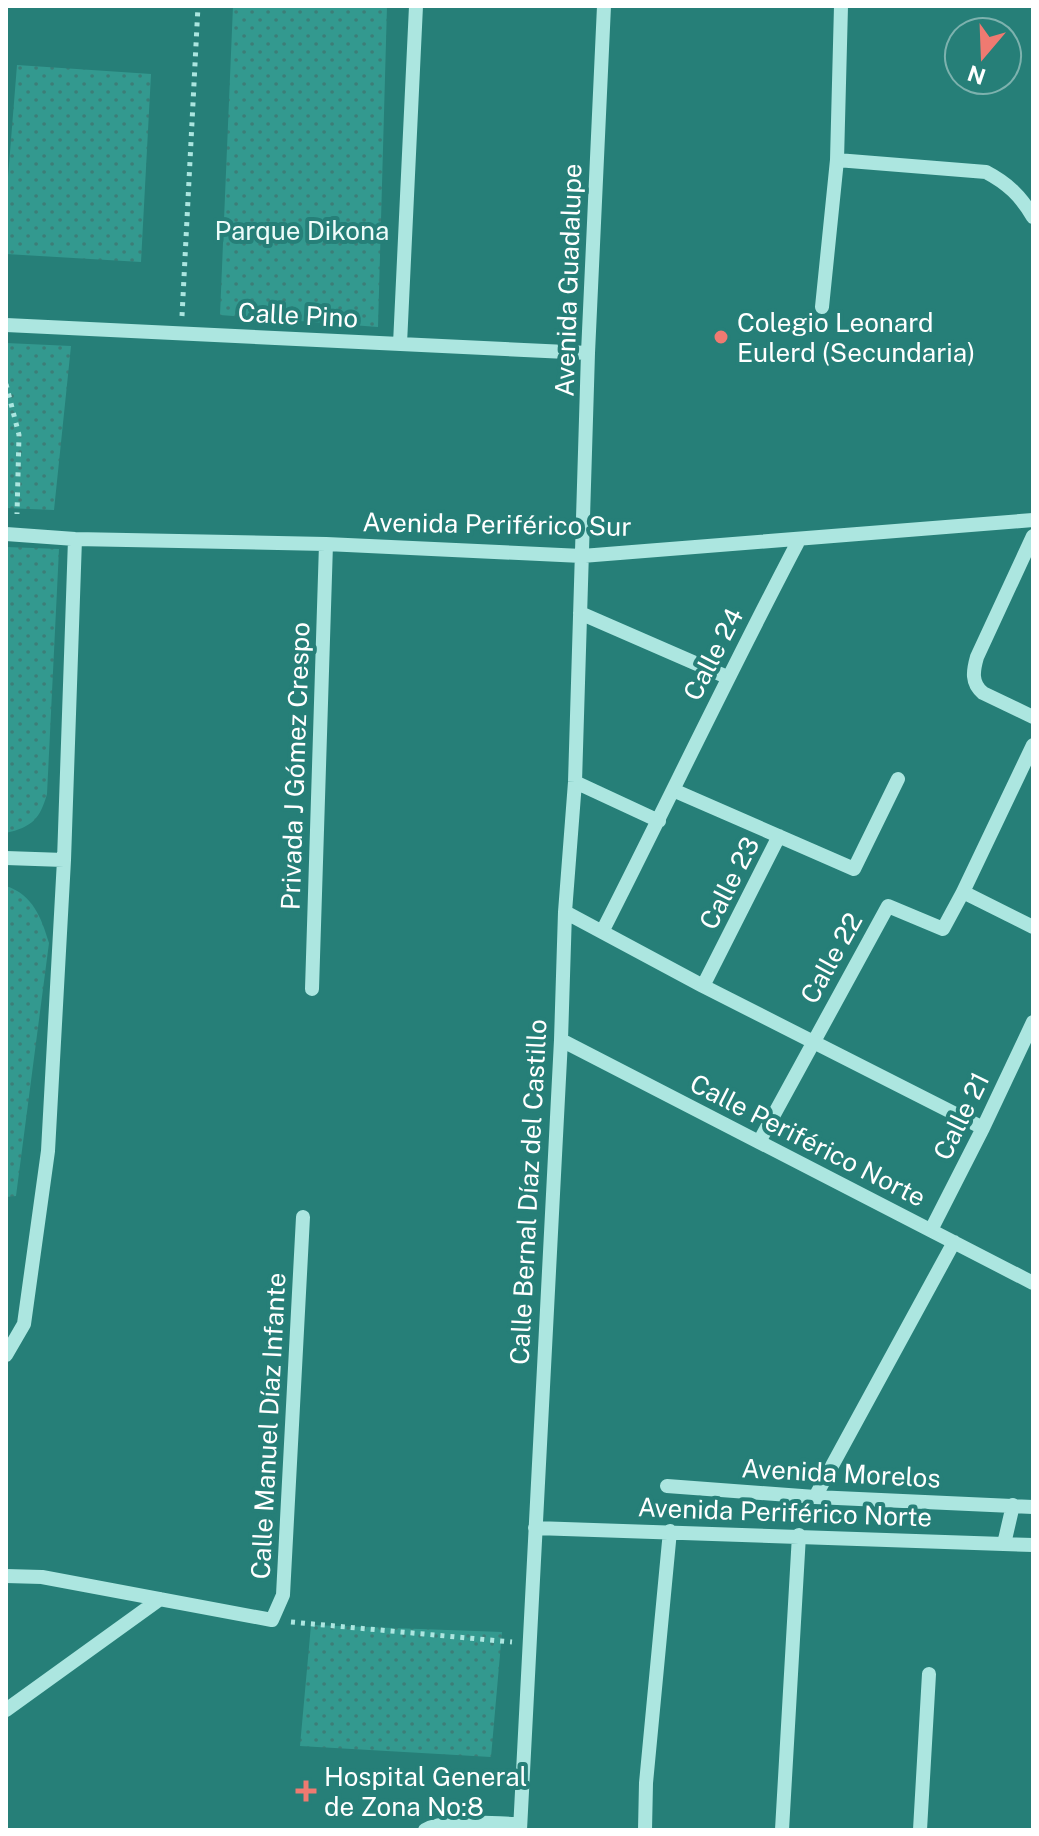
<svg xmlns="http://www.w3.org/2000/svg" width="1039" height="1836" font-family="'Public Sans',sans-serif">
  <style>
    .park { fill: url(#park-dots) }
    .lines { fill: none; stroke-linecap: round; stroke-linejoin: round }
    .path { stroke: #ace6e0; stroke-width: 5; stroke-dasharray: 4 6; stroke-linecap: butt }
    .minor { stroke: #ace6e0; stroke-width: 14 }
    .poi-dot { fill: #ef7a71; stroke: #267f78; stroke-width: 3 }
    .labels { text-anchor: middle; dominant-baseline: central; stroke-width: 8; stroke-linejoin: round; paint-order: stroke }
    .park-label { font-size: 26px; fill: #eefcfa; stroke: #267f78 }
    .street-label { font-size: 26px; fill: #fff; stroke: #267f78 }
    .poi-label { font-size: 26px; fill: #fff; stroke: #267f78; text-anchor: start }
  </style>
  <defs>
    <pattern id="park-dots" width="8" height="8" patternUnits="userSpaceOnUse" patternTransform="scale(2)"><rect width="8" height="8" fill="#33998f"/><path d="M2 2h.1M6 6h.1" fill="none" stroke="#3c7e78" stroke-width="1.8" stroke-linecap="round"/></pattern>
  </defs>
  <rect width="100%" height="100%" fill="#267f78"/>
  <path class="park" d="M 233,6 L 387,6 L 378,327 L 220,315 Z
    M 17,65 L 151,74 L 141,262 L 6,254 L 6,202 Z
    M 6,343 L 71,346 L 54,510 L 6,508 Z
    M 6,547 L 59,549 L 47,794 C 40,819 32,827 6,833 Z
    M 6,886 C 33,895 41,917 49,943 L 16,1196 L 6,1197 Z
    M 311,1625 L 502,1632 L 491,1757 L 300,1746 Z"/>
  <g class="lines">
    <path class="path" d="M 182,316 L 198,6
      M 6,384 L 19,435 L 17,514
      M 291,1622 L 512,1642"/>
    <path class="minor" d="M 841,6 L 837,160 L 986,172 C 1007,183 1021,196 1033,217
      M 822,307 L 837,160
      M 6,325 L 588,353
      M 400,344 L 416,6
      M 6,534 L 75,539 L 326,544 L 582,556 L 1033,520
      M 1033,536 L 977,657 C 973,671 971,683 983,693 L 1033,717
      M 580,613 L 727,677
      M 575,782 L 659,821
      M 673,790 L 854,869 L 898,779
      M 6,858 L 64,860
      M 963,892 L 1033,927
      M 565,912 L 703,986 L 983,1128
      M 603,930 C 669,800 731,669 799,540
      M 703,986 L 779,836
      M 312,989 L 326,544
      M 561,1040 L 1033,1283
      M 759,1142 L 888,906 L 943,929 L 963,892 L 1033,745
      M 931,1230 L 983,1128 L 1033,1022
      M 6,1355 L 24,1324 L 48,1151 L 64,860 L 75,539
      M 667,1486 L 815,1497 L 1033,1507
      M 815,1497 L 954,1242
      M 535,1528 L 1033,1545
      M 1004,1544 L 1013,1505
      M 6,1576 L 42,1577 L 272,1620 L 283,1595 L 303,1217
      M 6,1710 L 160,1599
      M 425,1830 C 446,1818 495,1824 520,1824
      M 520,1830 L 561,1040 L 565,912 L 575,782 L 588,353 L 604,6
      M 645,1830 L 646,1783 L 670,1531
      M 782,1830 L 799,1535
      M 920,1830 L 929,1674"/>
  </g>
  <g class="poi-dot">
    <circle cx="721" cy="337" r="8"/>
    <path d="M302 1779h8v8h8v8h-8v8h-8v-8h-8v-8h8z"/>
  </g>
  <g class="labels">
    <g class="park-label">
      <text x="302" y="230">Parque Dikona</text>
    </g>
    <g class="street-label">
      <text transform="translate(568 280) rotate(-88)">Avenida Guadalupe</text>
      <text transform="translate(298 315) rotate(3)">Calle Pino</text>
      <text transform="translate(497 524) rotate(1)">Avenida Periférico Sur</text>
      <text transform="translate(713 654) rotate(-63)">Calle 24</text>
      <text transform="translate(295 766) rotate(-88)">Privada J Gómez Crespo</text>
      <text transform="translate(729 883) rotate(-63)">Calle 23</text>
      <text transform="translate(831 958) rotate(-61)">Calle 22</text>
      <text transform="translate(961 1116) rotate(-64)">Calle 21</text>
      <text transform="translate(808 1140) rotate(27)">Calle Periférico Norte</text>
      <text transform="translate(528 1192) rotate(-87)">Calle Bernal Díaz del Castillo</text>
      <text transform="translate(268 1426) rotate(-87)">Calle Manuel Díaz Infante</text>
      <text transform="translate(841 1473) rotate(3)">Avenida Morelos</text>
      <text transform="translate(785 1512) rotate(2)">Avenida Periférico Norte</text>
    </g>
    <g class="poi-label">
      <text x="737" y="322">Colegio Leonard<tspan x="737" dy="30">Eulerd (Secundaria)</tspan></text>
      <text x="324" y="1776">Hospital General<tspan x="324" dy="30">de Zona No:8</tspan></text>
    </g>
  </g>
  <rect width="1039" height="1836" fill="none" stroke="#ffffff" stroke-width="16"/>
  <g transform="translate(983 56) rotate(199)"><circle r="38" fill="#267f78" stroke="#7db2ae" stroke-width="2"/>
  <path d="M0-6L14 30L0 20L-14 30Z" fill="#ef7a71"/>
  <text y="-12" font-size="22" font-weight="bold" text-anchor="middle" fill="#ffffff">N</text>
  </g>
</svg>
